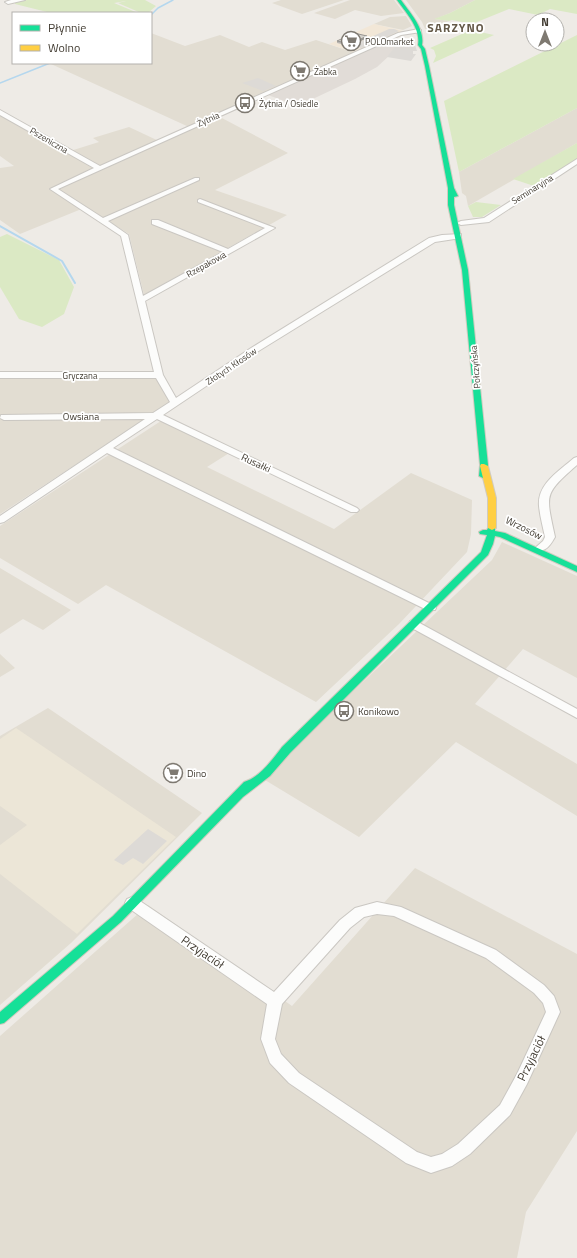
<svg xmlns="http://www.w3.org/2000/svg" width="577" height="1258" font-family="'Titillium Web',sans-serif">
  <style>
    .residential { fill: #e2ddd2 }
    .commercial { fill: #f2e7d7 }
    .industrial { fill: #e1dcd7 }
    .education { fill: #ece6d7 }
    .green { fill: #dbe9c4 }
    .parking { fill: #dddad6 }
    .lines { fill: none; stroke-linecap: round; stroke-linejoin: round }
    .stream-far1 { stroke: #b4d7ee; stroke-width: 1.5 }
    .stream { stroke: #b4d7ee; stroke-width: 2 }
    .street-casing { stroke: #cac7c2; stroke-width: 2 }
    .fast-casing { stroke: #d0cbbf; stroke-width: 2 }
    .slow-casing { stroke: #d0cbbf; stroke-width: 2 }
    .street { fill: #fcfcfb; fill-rule: evenodd }
    .fast { fill: #16e098; fill-rule: evenodd }
    .slow { fill: #ffcf43; fill-rule: evenodd }
    .wall { fill: #b9b6b1 }
    .shaded-wall { fill: #969490 }
    .building { fill: #d7d4ce; stroke: #969490 }
    .labels { text-anchor: middle; dominant-baseline: central; stroke-width: 3.5; stroke-linejoin: round; paint-order: stroke }
    .far-poi-label { font-size: 9px; fill: #423c32; stroke: #fff; text-anchor: start }
    .far-street-label { font-size: 9px; fill: #423c32; stroke: #fff }
    .street-label { font-size: 10px; fill: #423c32; stroke: #fff }
    .poi-label { font-size: 10px; fill: #423c32; stroke: #fff; text-anchor: start }
    .far-district-label { font-size: 12px; font-weight: bold; letter-spacing: 1px; fill: #655a49; stroke: #fff }
    .near-street-label { font-size: 12px; fill: #423c32; stroke: #fff }
  </style>
  <rect width="100%" height="100%" fill="#eeebe6"/>
  <path class="residential" d="M 281,0 L 344,0 L 302,14 L 272,3 Z
    M 350,0 L 394,0 L 404,13 L 381,16 L 355,10 L 335,19 L 314,13 Z
    M 406,0 L 475,0 L 450,13 L 435,19 L 449,21 L 430,29 L 425,29 L 422,22 Z
    M 406,16 L 412,26 L 403,30 L 374,24 L 390,17 Z
    M 151,33 L 185,46 L 220,35 L 249,47 L 262,42 L 285,50 L 316,40 L 355,53 L 189,127 L 51,64 L 151,63 Z
    M 577,108 L 577,143 L 468,206 L 466,196 L 462,193 L 459,172 Z
    M 0,114 L 67,152 L 99,142 L 93,138 L 129,127 L 161,142 L 220,117 L 288,153 L 215,190 L 287,215 L 144,295 L 129,234 L 89,209 L 79,210 L 20,234 L 0,220 L 0,168 L 14,166 L 0,156 Z
    M 155,376 L 171,402 L 0,514 L 0,378 Z
    M 167,417 L 234,450 L 207,467 L 334,529 L 411,473 L 472,500 L 471,534 L 467,552 L 399,624 L 316,702 L 106,585 L 78,604 L 0,558 L 0,526 Z
    M 502,542 L 577,576 L 577,678 L 523,649 L 475,704 L 577,764 L 577,816 L 456,742 L 359,837 L 265,780 L 328,715 L 492,560 Z
    M 0,568 L 71,610 L 43,630 L 23,619 L 0,634 Z
    M 0,654 L 15,668 L 0,677 Z
    M 48,708 L 202,813 L 71,943 L 0,1005 L 0,736 Z
    M 415,868 L 577,954 L 577,1131 L 526,1212 L 517,1258 L 0,1258 L 0,1036 L 148,905 L 292,1006 Z"/>
  <path class="commercial" d="M 374,24 L 404,31 L 353,52 L 329,44 Z"/>
  <path class="industrial" d="M 392,39 L 400,40 L 391,54 L 377,67 L 355,79 L 298,106 L 268,95 Z"/>
  <path class="education" d="M 16,728 L 176,837 L 77,934 L 0,874 L 0,845 L 27,825 L 0,806 L 0,739 Z"/>
  <path class="green" d="M 27,0 L 145,0 L 156,6 L 148,13 L 141,13 L 118,3 L 126,1 L 114,3 L 138,13 L 51,13 L 15,4 L 15,2 Z
    M 475,0 L 577,0 L 577,14 L 550,9 L 538,15 L 509,9 L 472,24 L 452,20 L 449,21 L 434,19 L 450,13 Z
    M 471,30 L 494,35 L 433,63 L 436,56 L 434,50 L 430,48 Z
    M 577,35 L 577,108 L 459,172 L 444,101 Z
    M 577,143 L 577,159 L 534,186 L 513,179 Z
    M 476,202 L 501,205 L 482,217 L 473,217 L 468,206 Z
    M 7,234 L 59,260 L 74,287 L 64,314 L 42,327 L 19,319 L 0,287 L 0,237 Z"/>
  <path class="parking" d="M 389,29 L 394,29 L 399,31 L 384,38 L 375,39 L 377,41 L 361,48 L 353,45 L 368,38 L 373,38 L 371,37 Z
    M 399,42 L 415,45 L 417,51 L 413,51 L 413,54 L 416,54 L 411,61 L 387,57 Z
    M 258,78 L 276,86 L 263,91 L 242,83 Z
    M 148,829 L 167,841 L 143,864 L 133,858 L 123,865 L 114,860 Z"/>
  <g class="lines">
    <path class="stream-far1" d="M 151,15 L 158,8 L 173,0
      M 0,83 L 50,63"/>
    <path class="stream" d="M 0,226 L 62,261 L 75,283"/>
    <g class="street-casing">
      <path id="street" d="M 11,0 L 25,0 L 8,4 L 5,2 Z
        M 419,29 L 421,30 L 421,32 L 401,35 L 58,189 L 103,218 L 195,178 L 199,178 L 199,180 L 108,221 L 128,235 L 143,296 L 223,252 L 152,224 L 152,220 L 158,220 L 228,249 L 265,228 L 198,202 L 198,200 L 200,199 L 275,228 L 145,301 L 163,375 L 176,398 L 251,348 L 429,238 L 442,235 L 461,234 L 461,238 L 435,242 L 257,352 L 163,415 L 357,508 L 359,510 L 357,512 L 351,512 L 157,419 L 113,448 L 435,606 L 436,608 L 435,610 L 427,610 L 107,453 L 4,522 L 0,523 L 0,516 L 145,419 L 4,420 L 0,418 L 1,415 L 153,413 L 170,402 L 156,378 L 0,378 L 0,372 L 154,372 L 121,236 L 50,189 L 94,168 L 0,115 L 0,110 L 100,166 L 398,33 Z
        M 577,159 L 577,164 L 489,222 L 461,225 L 457,223 L 461,221 L 484,218 Z
        M 577,457 L 577,465 C 543,495 546,494 555,537 C 551,544 546,553 536,550 L 535,548 L 543,541 L 545,537 C 543,527 540,517 539,506 C 537,484 559,471 574,458 Z
        M 414,620 L 577,709 L 577,718 L 410,627 L 409,624 L 410,621 Z
        M 132,897 L 137,899 L 274,992 L 340,920 L 355,908 L 377,902 L 401,907 L 496,950 L 544,985 L 554,996 L 560,1012 L 527,1084 L 510,1115 L 470,1154 L 452,1166 L 431,1173 L 406,1163 L 289,1083 L 270,1063 L 261,1039 L 267,1004 L 127,907 L 125,903 L 127,899 ZM 377,914 L 394,916 L 486,958 L 534,993 L 543,1003 L 546,1012 L 517,1074 L 500,1105 L 458,1144 L 442,1154 L 431,1157 L 417,1152 L 299,1073 L 281,1054 L 275,1039 L 282,1004 L 350,928 L 364,917 Z"/>
    </g>
    <g class="fast-casing">
      <path id="fast" d="M 397,0 L 401,0 C 410,13 425,28 422,45 L 425,49 L 429,66 L 454,188 L 458,196 L 454,197 L 454,205 L 468,270 L 488,465 L 487,476 L 483,478 L 479,476 L 480,465 L 462,270 L 448,205 L 448,188 L 425,66 L 421,49 L 418,45 C 421,28 406,13 397,0 Z
        M 489,526 L 495,526 L 495,531 L 505,533 L 577,566 L 577,572 L 500,537 L 495,536 L 493,544 L 488,555 L 290,753 L 270,776 L 243,797 L 121,922 L 4,1023 L 0,1024 L 0,1012 L 113,916 L 244,782 C 260,777 272,760 282,747 L 481,552 L 487,535 L 480,534 L 479,532 L 483,530 L 487,530 Z"/>
    </g>
    <g class="slow-casing">
      <path id="slow" d="M 481,464 L 484,464 L 488,466 L 496,498 L 496,528 L 492,530 L 488,528 L 488,498 L 480,466 Z"/>
    </g>
    <use href="#street" class="street"/>
    <use href="#fast" class="fast"/>
    <use href="#slow" class="slow"/>
  </g>
  <path class="wall" d="M 367,38 L 350,46 L 337,43 L 337,41 Z"/>
  <path class="shaded-wall" d="M 367,36 L 367,38 L 350,46 L 350,44 Z"/>
  <path class="building" d="M 354,33 L 367,36 L 350,44 L 337,41 Z"/>
  <defs>
    <g id="supermarket-ring" transform="scale(1)"><circle r="9.5" fill="#fff" stroke="#7e7971" stroke-width="1.5"/><path d="M-6-5.5h2.5l.6 2H6L4.5 2H-2.5L-4.4-4H-6ZM-1.5 3.2a1.3 1.3 0 1 0 .1 0ZM3 3.2a1.3 1.3 0 1 0 .1 0Z" fill="#7e7971"/></g>
    <g id="bus-ring" transform="scale(1)"><circle r="9.5" fill="#fff" stroke="#7e7971" stroke-width="1.5"/><path d="M-5-6H5V4H4V6H2V4H-2V6H-4V4H-5ZM-3.5-4V0h7V-4ZM-3.5 1.2v1.5H-2V1.2ZM2 1.2v1.5H3.5V1.2Z" fill="#7e7971"/></g>
  </defs>
  <g fill-rule="evenodd">
    <use href="#supermarket-ring" x="351" y="41"/>
    <use href="#supermarket-ring" x="300" y="71"/>
    <use href="#bus-ring" x="245" y="103"/>
    <use href="#bus-ring" x="344" y="711"/>
    <use href="#supermarket-ring" x="173" y="773"/>
  </g>
  <g class="labels">
    <g class="far-poi-label">
      <text x="365" y="41">POLOmarket</text>
      <text x="314" y="71">Żabka</text>
      <text x="259" y="103">Żytnia / Osiedle</text>
    </g>
    <g class="far-street-label">
      <text transform="translate(208 119) rotate(-24)">Żytnia</text>
      <text transform="translate(49 140) rotate(30)">Pszeniczna</text>
      <text transform="translate(532 189) rotate(-32)">Seminaryjna</text>
      <text transform="translate(206 264) rotate(-29)">Rzepakowa</text>
      <text transform="translate(231 366) rotate(-34)">Złotych Kłosów</text>
      <text transform="translate(475 367) rotate(-95)">Połczyńska</text>
      <text x="80" y="375">Gryczana</text>
    </g>
    <g class="street-label">
      <text x="81" y="416">Owsiana</text>
      <text transform="translate(256 463) rotate(25)">Rusałki</text>
      <text transform="translate(524 528) rotate(26)">Wrzosów</text>
    </g>
    <g class="poi-label">
      <text x="358" y="711">Konikowo</text>
      <text x="187" y="773">Dino</text>
    </g>
    <g class="far-district-label">
      <text x="456" y="27">SARZYNO</text>
    </g>
    <g class="near-street-label">
      <text transform="translate(203 952) rotate(34)">Przyjaciół</text>
      <text transform="translate(531 1058) rotate(-64)">Przyjaciół</text>
    </g>
  </g>
  <rect x="12" y="12" width="140" height="52" fill="#ffffff" stroke="#b3b1ad"/>
  <rect x="20" y="25" width="20" height="6" fill="#16e098" stroke="#b3b1ad"/>
  <text x="48" y="32" font-size="12" fill="#423c32">Płynnie</text>
  <rect x="20" y="45" width="20" height="6" fill="#ffcf43" stroke="#b3b1ad"/>
  <text x="48" y="52" font-size="12" fill="#423c32">Wolno</text>
  <g transform="translate(545 32)"><circle r="19" fill="#ffffff" stroke="#b3b1ad"/>
  <path d="M0-3L7 15L0 10L-7 15Z" fill="#7e7971"/>
  <text y="-6" font-size="11" font-weight="bold" text-anchor="middle" fill="#423c32">N</text>
  </g>
</svg>
